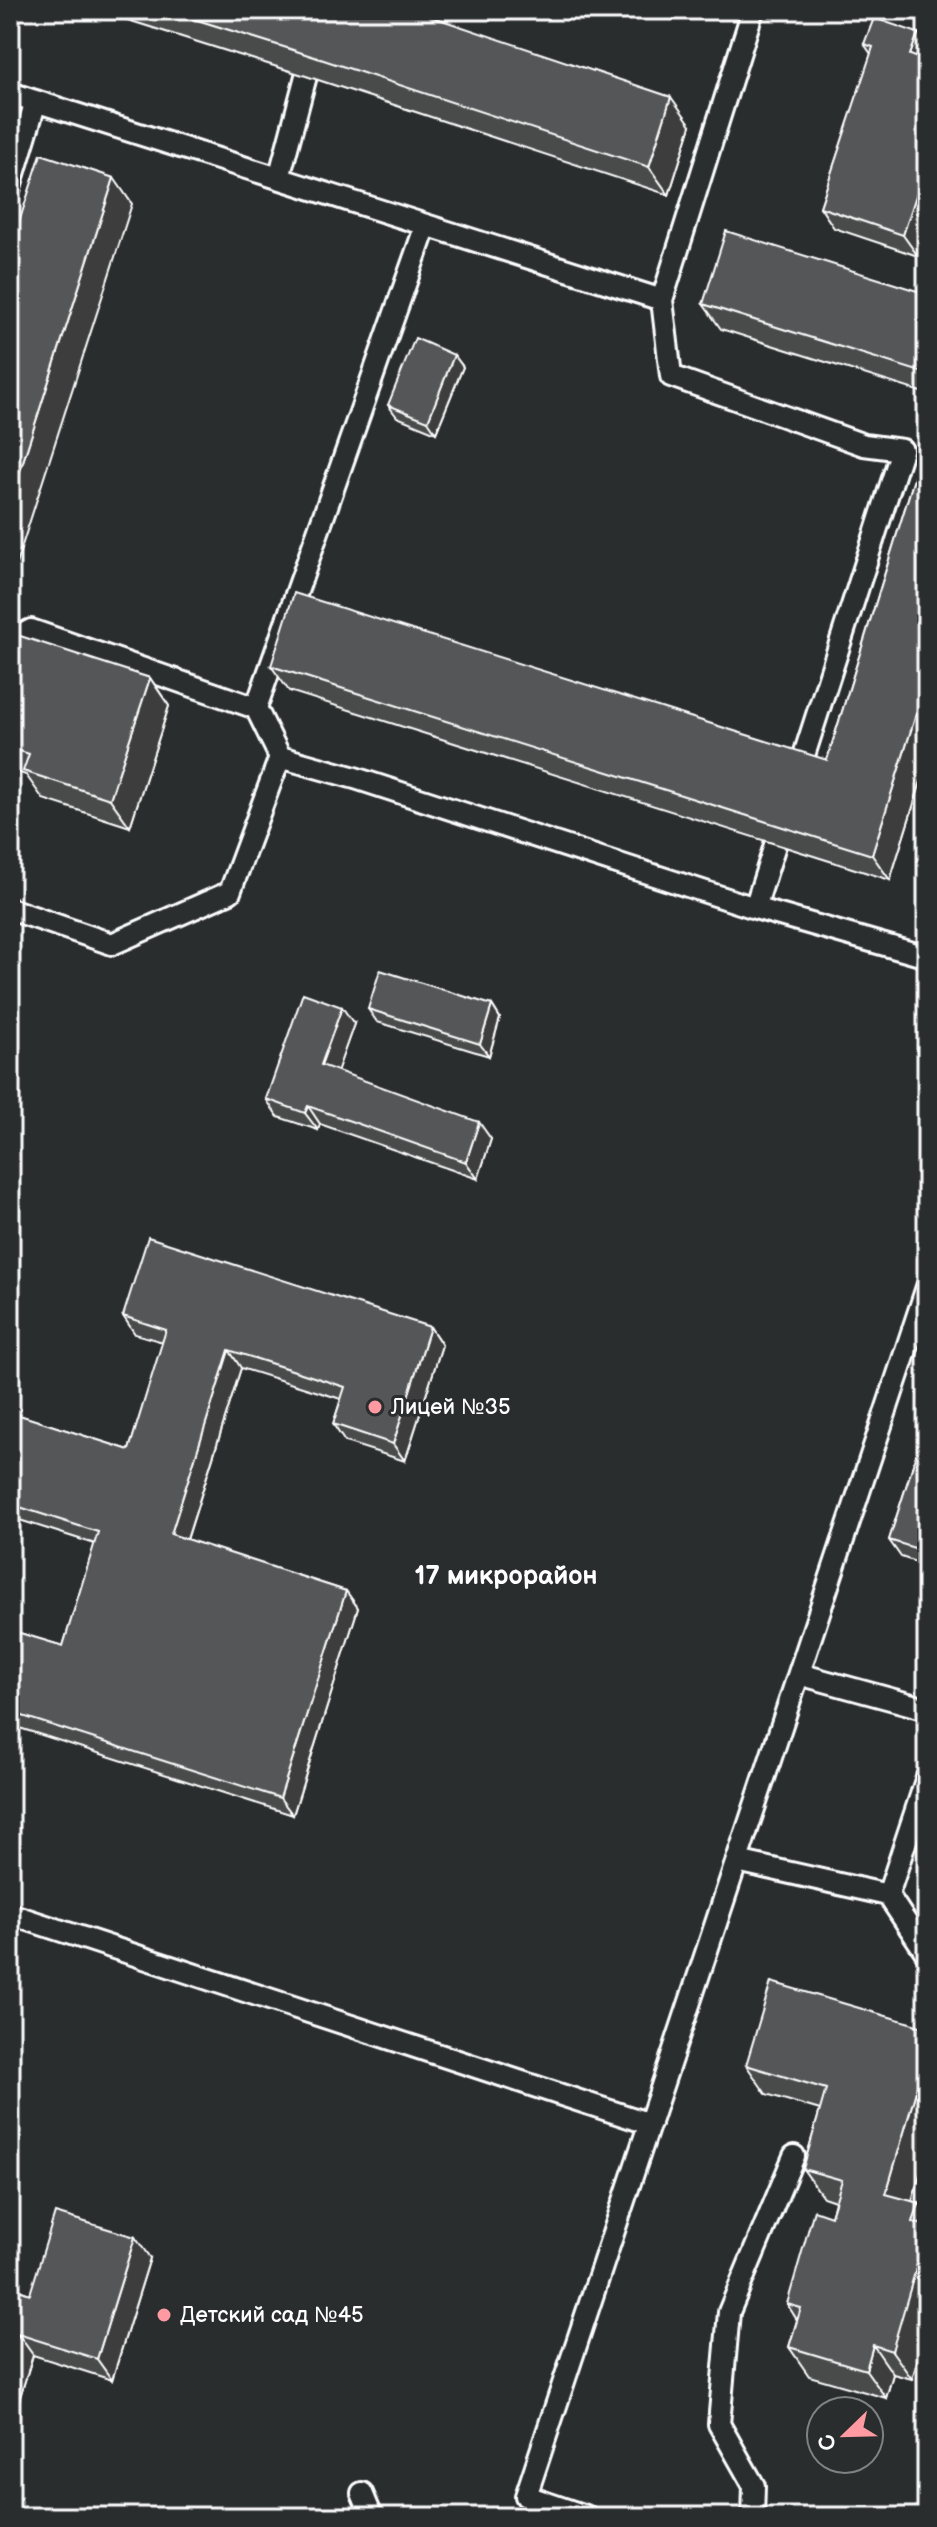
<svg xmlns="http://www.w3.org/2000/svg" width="937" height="2527" font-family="'Balsamiq Sans',sans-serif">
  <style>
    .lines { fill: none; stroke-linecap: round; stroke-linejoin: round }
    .service-casing { stroke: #fff; stroke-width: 26 }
    .service { stroke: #2a2d2e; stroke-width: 20 }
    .wall { fill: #494b4c; stroke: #fff; stroke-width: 2 }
    .shaded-wall { fill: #3c3d3e; stroke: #fff; stroke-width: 2 }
    .building { fill: #555758; stroke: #fff; stroke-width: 2 }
    .poi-dot { fill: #ff9aa2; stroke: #2a2d2e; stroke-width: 3 }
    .labels { text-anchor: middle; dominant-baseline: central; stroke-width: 6; stroke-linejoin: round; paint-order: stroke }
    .poi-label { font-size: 22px; fill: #fff; stroke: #2a2d2e; text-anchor: start }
    .quarter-label { font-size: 26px; font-weight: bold; fill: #fff; stroke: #2a2d2e }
  </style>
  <rect width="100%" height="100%" fill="#2a2d2e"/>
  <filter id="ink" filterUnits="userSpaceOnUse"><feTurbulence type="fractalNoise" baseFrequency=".0125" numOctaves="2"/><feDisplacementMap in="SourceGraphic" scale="16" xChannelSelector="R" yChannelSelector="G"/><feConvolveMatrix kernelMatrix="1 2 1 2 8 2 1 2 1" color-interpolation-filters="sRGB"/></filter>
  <g filter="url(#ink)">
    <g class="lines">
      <g class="service-casing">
        <path id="service" d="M 10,93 L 662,300 L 753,10
          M 279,178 L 306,76
          M 10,187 L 36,101
          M 426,225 L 256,708 L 280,757 L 355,778 L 755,908 L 775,845
          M 662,300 L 671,376 L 864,445 L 902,450 L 799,771
          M 10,641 L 31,630 L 256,708
          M 755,908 L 927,957
          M 10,909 L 112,944 L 230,892 L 280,757
          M 799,1674 L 927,1709
          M 927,1777 L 888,1895 L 927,1954
          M 737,1861 L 888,1895
          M 10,1914 L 650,2124
          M 362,2493 L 372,2517
          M 588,2517 L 526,2496 L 927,1287
          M 753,2517 L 754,2486 L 719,2424 L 729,2312 L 794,2156"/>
      </g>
      <use href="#service" class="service"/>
    </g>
    <path class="wall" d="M 96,10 L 412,10 L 691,125 L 669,195 L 306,76 Z
      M 918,33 L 918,256 L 834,228 L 820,207 L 871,54 L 864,44 Z
      M 927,294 L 927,394 L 721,329 L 703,304 Z
      M 454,355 L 463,367 L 436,433 L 397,417 L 388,405 Z
      M 927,437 L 927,762 L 890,880 L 289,691 L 271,666 L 827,760 Z
      M 10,645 L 150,678 L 169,706 L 130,827 L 43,799 L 26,775 L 14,771 L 10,785 Z
      M 492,1005 L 500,1018 L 489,1056 L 377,1022 L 368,1009 Z
      M 354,1024 L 337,1071 L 491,1139 L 478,1179 L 320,1124 L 318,1130 L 278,1117 L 266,1099 Z
      M 123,1316 L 430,1327 L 442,1345 L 405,1461 L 345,1442 L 333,1424 L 341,1399 L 241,1368 L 187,1540 L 346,1591 L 358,1608 L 293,1815 L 10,1725 L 10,1630 L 63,1646 L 95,1544 L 10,1517 L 10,1412 L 129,1450 L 163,1342 L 135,1334 Z
      M 927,1421 L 927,1566 L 901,1557 L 889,1540 Z
      M 927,2028 L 927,2150 L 912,2201 L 919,2203 L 927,2215 L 927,2327 L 912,2379 L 893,2374 L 886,2398 L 809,2376 L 789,2347 L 797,2320 L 787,2304 L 831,2216 L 835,2201 L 823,2197 L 803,2169 L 820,2110 L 766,2094 L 746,2065 Z
      M 150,2258 L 112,2380 L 33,2355 L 10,2429 L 10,2287 L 30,2294 Z"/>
    <path class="shaded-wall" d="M 918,33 L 927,45 L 927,71 L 910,55 Z
      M 671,97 L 691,125 L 669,195 L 649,167 Z
      M 927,162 L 927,228 L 918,256 L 903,235 Z
      M 114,178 L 132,204 L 10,583 L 10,502 Z
      M 454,355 L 463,367 L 436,433 L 428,421 Z
      M 150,678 L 169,706 L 130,827 L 110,799 Z
      M 927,679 L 927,762 L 890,880 L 872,855 Z
      M 10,765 L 14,771 L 10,785 Z
      M 492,1005 L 500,1018 L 489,1056 L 480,1044 Z
      M 342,1007 L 354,1024 L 333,1083 L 321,1065 Z
      M 308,1106 L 320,1124 L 318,1130 L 305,1113 Z
      M 479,1122 L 491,1139 L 478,1179 L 466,1162 Z
      M 430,1327 L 442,1345 L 405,1461 L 393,1444 Z
      M 229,1350 L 241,1368 L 183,1552 L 171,1534 Z
      M 346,1591 L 358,1608 L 293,1815 L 280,1798 Z
      M 927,2053 L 927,2150 L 906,2222 L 886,2194 Z
      M 919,2203 L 927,2215 L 927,2327 L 912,2379 L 892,2351 L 913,2222 Z
      M 135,2237 L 150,2258 L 112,2380 L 97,2359 Z
      M 18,2334 L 33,2355 L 10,2429 L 10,2361 Z
      M 873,2345 L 893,2374 L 886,2398 L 866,2370 Z"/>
    <path class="building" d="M 165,10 L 412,10 L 671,97 L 649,167 L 287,48 Z
      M 874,18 L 918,33 L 910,55 L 927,61 L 927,162 L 903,235 L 820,207 L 873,47 L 864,44 Z
      M 41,154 L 114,178 L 10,502 L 10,250 Z
      M 726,231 L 927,294 L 927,374 L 703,304 Z
      M 415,338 L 454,355 L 428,421 L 388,405 Z
      M 927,437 L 927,679 L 872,855 L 271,666 L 294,593 L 827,760 Z
      M 14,634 L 150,678 L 110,799 L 23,771 L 29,754 L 10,748 L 10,645 Z
      M 380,970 L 492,1005 L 480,1044 L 368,1009 Z
      M 303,993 L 342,1007 L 321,1065 L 479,1122 L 466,1162 L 308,1106 L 305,1113 L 266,1099 Z
      M 148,1237 L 430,1327 L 393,1444 L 333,1424 L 345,1387 L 229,1350 L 171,1534 L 346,1591 L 280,1798 L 10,1712 L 10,1630 L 63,1646 L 98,1532 L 10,1504 L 10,1412 L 129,1450 L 166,1330 L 123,1316 Z
      M 927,1421 L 927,1552 L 889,1540 Z
      M 771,1982 L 927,2028 L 927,2053 L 886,2194 L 919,2203 L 913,2222 L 927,2226 L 927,2231 L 892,2351 L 873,2345 L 866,2370 L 789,2347 L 801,2308 L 787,2304 L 814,2210 L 831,2216 L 842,2180 L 803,2169 L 826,2089 L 746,2065 Z
      M 55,2213 L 135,2237 L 97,2359 L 18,2334 L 10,2361 L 10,2287 L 30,2294 Z"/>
  </g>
  <g class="poi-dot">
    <circle cx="375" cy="1407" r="8"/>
    <circle cx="164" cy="2315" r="8"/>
  </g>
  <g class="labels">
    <g class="poi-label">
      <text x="391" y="1407">Лицей №35</text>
      <text x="180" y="2315">Детский сад №45</text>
    </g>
    <g class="quarter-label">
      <text x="506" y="1576">17 микрорайон</text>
    </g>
  </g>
  <rect width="937" height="2527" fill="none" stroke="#2a2d2e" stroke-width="40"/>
  <rect x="20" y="20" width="897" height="2487" fill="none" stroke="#fff" stroke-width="3" filter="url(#ink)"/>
  <g transform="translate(845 2435) rotate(247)"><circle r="38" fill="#2a2d2e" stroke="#7f8182" stroke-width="2"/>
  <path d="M0-6L14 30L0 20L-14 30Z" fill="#ff9aa2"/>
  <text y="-12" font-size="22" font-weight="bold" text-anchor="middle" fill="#ffffff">С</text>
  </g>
</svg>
